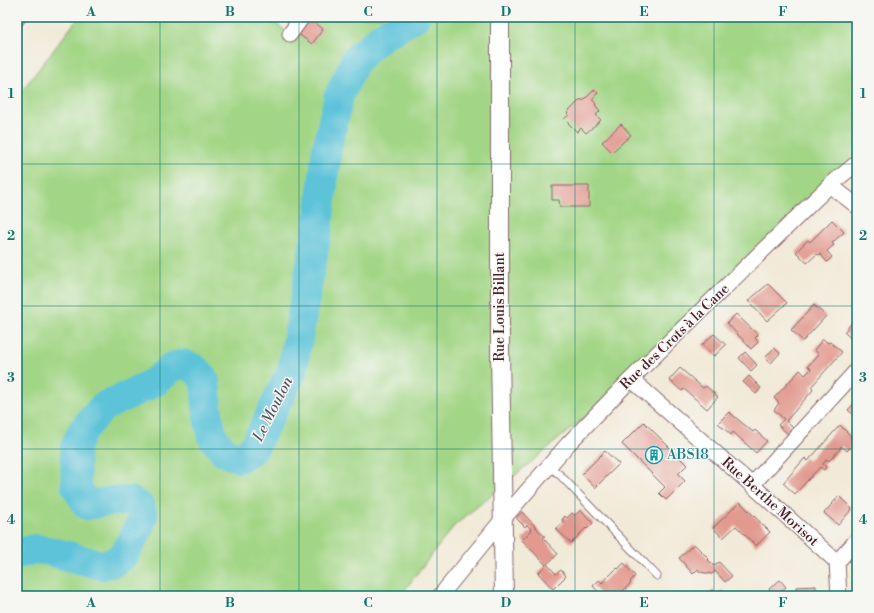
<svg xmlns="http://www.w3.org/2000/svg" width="874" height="613" font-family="'Libre Bodoni',serif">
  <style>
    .green { fill: #a2d585; stroke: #767a58 }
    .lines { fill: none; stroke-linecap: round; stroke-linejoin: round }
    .river { stroke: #5cc3d9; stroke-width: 30 }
    .building { fill: #e29a90 }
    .service-casing { stroke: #856668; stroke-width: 9 }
    .minor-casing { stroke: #856668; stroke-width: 17 }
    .tertiary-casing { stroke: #856668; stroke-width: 20 }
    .service { stroke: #fff; stroke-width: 7 }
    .minor { stroke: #fff; stroke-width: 15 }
    .tertiary { stroke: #fff; stroke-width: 18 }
    .grid { fill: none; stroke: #0f766e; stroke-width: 1; stroke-opacity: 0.55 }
    .labels { text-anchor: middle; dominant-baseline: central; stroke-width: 3; stroke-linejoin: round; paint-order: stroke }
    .street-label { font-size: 14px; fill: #4a1f2b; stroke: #f6f6f2 }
    .culture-label { font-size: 14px; fill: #0d838f; stroke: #f6f6f2; text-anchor: start }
    .water-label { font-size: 15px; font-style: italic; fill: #505868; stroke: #f6f6f2 }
    .neatline { fill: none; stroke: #0f766e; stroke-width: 1.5 }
    .grid-label { font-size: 13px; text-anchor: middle; font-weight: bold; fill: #0f766e }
  </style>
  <rect width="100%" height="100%" fill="#f6f6f2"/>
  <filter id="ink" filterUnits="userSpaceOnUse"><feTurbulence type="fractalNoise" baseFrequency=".025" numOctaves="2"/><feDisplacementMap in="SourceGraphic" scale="8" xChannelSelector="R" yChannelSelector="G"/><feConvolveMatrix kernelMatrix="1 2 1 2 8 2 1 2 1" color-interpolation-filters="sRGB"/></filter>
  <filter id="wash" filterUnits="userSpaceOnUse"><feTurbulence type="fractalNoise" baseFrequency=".012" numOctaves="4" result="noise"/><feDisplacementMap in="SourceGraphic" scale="16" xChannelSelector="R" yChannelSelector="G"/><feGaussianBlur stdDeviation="0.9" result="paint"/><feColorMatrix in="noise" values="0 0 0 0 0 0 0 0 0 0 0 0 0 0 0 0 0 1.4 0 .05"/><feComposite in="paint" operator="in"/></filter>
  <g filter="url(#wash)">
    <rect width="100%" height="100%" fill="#f2ead8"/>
    <path class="green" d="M 79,17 L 266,17 L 290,34 L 302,17 L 857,17 L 857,163 L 631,379 L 454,526 L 400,596 L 17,596 L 17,97 Z"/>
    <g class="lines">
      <path class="river" d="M 17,554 L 34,549 L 49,551 L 101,565 L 112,563 L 123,556 L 134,537 L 143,517 L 140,507 L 131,501 L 112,501 L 87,505 L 76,486 L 75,447 L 83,430 L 103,407 L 145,387 L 156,381 L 172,367 L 183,364 L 195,369 L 201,375 L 205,382 L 208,417 L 213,438 L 225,452 L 239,458 L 253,449 L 292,371 L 318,226 L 327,148 L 339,96 L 356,59 L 382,36 L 415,17"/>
    </g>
    <g id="blocks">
      <path class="building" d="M 17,17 L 28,17 L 17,32 Z
        M 309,18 L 323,29 L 312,44 L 297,33 Z
        M 594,90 L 598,93 L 592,99 L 596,104 L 595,105 L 600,111 L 596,115 L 601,120 L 586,133 L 581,128 L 577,132 L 564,119 L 569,115 L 567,113 L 581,99 L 583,101 Z
        M 621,124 L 631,135 L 612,152 L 602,142 Z
        M 552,186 L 589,186 L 589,207 L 560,207 L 559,200 L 552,200 Z
        M 832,220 L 844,232 L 832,243 L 834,245 L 827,251 L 832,257 L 827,262 L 820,254 L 819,255 L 817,254 L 807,263 L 796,252 L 808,240 L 810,242 Z
        M 768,284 L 787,303 L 767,321 L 748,301 Z
        M 814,305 L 826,316 L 803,341 L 791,330 Z
        M 736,314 L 758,335 L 755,338 L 758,342 L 751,349 L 727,323 Z
        M 857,317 L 857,341 L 856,343 L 844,332 Z
        M 714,334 L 726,345 L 714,356 L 702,345 Z
        M 823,339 L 828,343 L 830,342 L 842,352 L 811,387 L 813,390 L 786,421 L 793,428 L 788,434 L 778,425 L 784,419 L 774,410 L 779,403 L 774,398 L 800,370 L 805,375 L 811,369 L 808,366 L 819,354 L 814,350 Z
        M 774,348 L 780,353 L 771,363 L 765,358 Z
        M 745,352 L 757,365 L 751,371 L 739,358 Z
        M 680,368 L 703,388 L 706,386 L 718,397 L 707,409 L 684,389 L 682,391 L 669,380 Z
        M 749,376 L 761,388 L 756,394 L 743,382 Z
        M 857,400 L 857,418 L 848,410 Z
        M 729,412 L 753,432 L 755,430 L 767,441 L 756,453 L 733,432 L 731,435 L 718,423 Z
        M 644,422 L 687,465 L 678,474 L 685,481 L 666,500 L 659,493 L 665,487 L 622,444 Z
        M 840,425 L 851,436 L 850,437 L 855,442 L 847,451 L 841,446 L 840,449 L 829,461 L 827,459 L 823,464 L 826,467 L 824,470 L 820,467 L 795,494 L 783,483 L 805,458 L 808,461 Z
        M 605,451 L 619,464 L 595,488 L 582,474 Z
        M 839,496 L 852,509 L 838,525 L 824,513 Z
        M 740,502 L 770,532 L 756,546 L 736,526 L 723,538 L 713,528 Z
        M 581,510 L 593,523 L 587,529 L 586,528 L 571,543 L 556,529 L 564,522 L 562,520 L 565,516 L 567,518 L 572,513 L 575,515 Z
        M 522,512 L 544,536 L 545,536 L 543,538 L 558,554 L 547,564 L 556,574 L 561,570 L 566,576 L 553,589 L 538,573 L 546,565 L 522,540 L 532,530 L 527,525 L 525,527 L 517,519 L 517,517 Z
        M 694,544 L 709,559 L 708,560 L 714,566 L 719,562 L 732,576 L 725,582 L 715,571 L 712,574 L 700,572 L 698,569 L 693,574 L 679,558 Z
        M 624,563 L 635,576 L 630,582 L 631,583 L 618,596 L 602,596 L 593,586 L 599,580 L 602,583 L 617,568 L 618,569 Z
        M 780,580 L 786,587 L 775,596 L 769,589 Z
        M 816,586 L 816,596 L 796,596 L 796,587 Z
        M 713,590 L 717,594 L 722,590 L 727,596 L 707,596 Z"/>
    </g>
  </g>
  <g filter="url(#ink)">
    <use href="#blocks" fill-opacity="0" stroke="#856668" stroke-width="1"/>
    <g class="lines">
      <g class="service-casing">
        <path id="service" d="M 549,466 L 560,475 L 657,576"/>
      </g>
      <g class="minor-casing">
        <path id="minor" d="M 290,34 L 302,17
          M 830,185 L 857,206
          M 631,379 L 752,485 L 837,562
          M 752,485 L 857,370
          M 440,596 L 502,520 L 568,444 L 631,379 L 830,185 L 857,163
          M 839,596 L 837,562 L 857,540"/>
      </g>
      <g class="tertiary-casing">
        <path id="tertiary" d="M 500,17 L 500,350 L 504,596"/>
      </g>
      <use href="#service" class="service"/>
      <use href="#minor" class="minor"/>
      <use href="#tertiary" class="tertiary"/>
    </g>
  </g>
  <path class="grid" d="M 160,17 L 160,596M 299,17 L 299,596M 437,17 L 437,596M 575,17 L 575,596M 714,17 L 714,596M 17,164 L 857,164M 17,306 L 857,306M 17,449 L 857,449"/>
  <defs>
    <g id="building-ring" transform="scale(0.9)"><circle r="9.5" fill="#f6f6f2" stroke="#0f9aa8" stroke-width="1.5"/><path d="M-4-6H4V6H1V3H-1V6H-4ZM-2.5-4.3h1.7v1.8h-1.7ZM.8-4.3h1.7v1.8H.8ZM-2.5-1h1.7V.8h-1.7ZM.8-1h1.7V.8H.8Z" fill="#0f9aa8"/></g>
  </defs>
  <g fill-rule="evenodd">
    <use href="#building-ring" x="654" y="455"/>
  </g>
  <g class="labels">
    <g class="street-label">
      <text transform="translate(500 307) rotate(-90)">Rue Louis Billant</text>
      <text transform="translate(675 337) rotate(-44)">Rue des Crots à la Cane</text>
      <text transform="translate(770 502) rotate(42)">Rue Berthe Morisot</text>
    </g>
    <g class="culture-label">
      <text x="667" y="455">ABS18</text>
    </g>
    <g class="water-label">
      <text transform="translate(273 409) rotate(-63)">Le Moulon</text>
    </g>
  </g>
  <rect width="874" height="613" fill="none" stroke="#f6f6f2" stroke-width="44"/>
  <rect x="22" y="22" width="830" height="569" class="neatline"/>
  <g class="grid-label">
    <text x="91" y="16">A</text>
    <text x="230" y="16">B</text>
    <text x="368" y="16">C</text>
    <text x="506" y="16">D</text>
    <text x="644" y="16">E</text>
    <text x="783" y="16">F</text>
    <text x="11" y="98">1</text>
    <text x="863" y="98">1</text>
    <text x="11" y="240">2</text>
    <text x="863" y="240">2</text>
    <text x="11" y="382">3</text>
    <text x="863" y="382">3</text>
    <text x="11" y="524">4</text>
    <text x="863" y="524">4</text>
    <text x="91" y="607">A</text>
    <text x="230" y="607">B</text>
    <text x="368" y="607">C</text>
    <text x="506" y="607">D</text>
    <text x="644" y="607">E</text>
    <text x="783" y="607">F</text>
  </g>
</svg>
